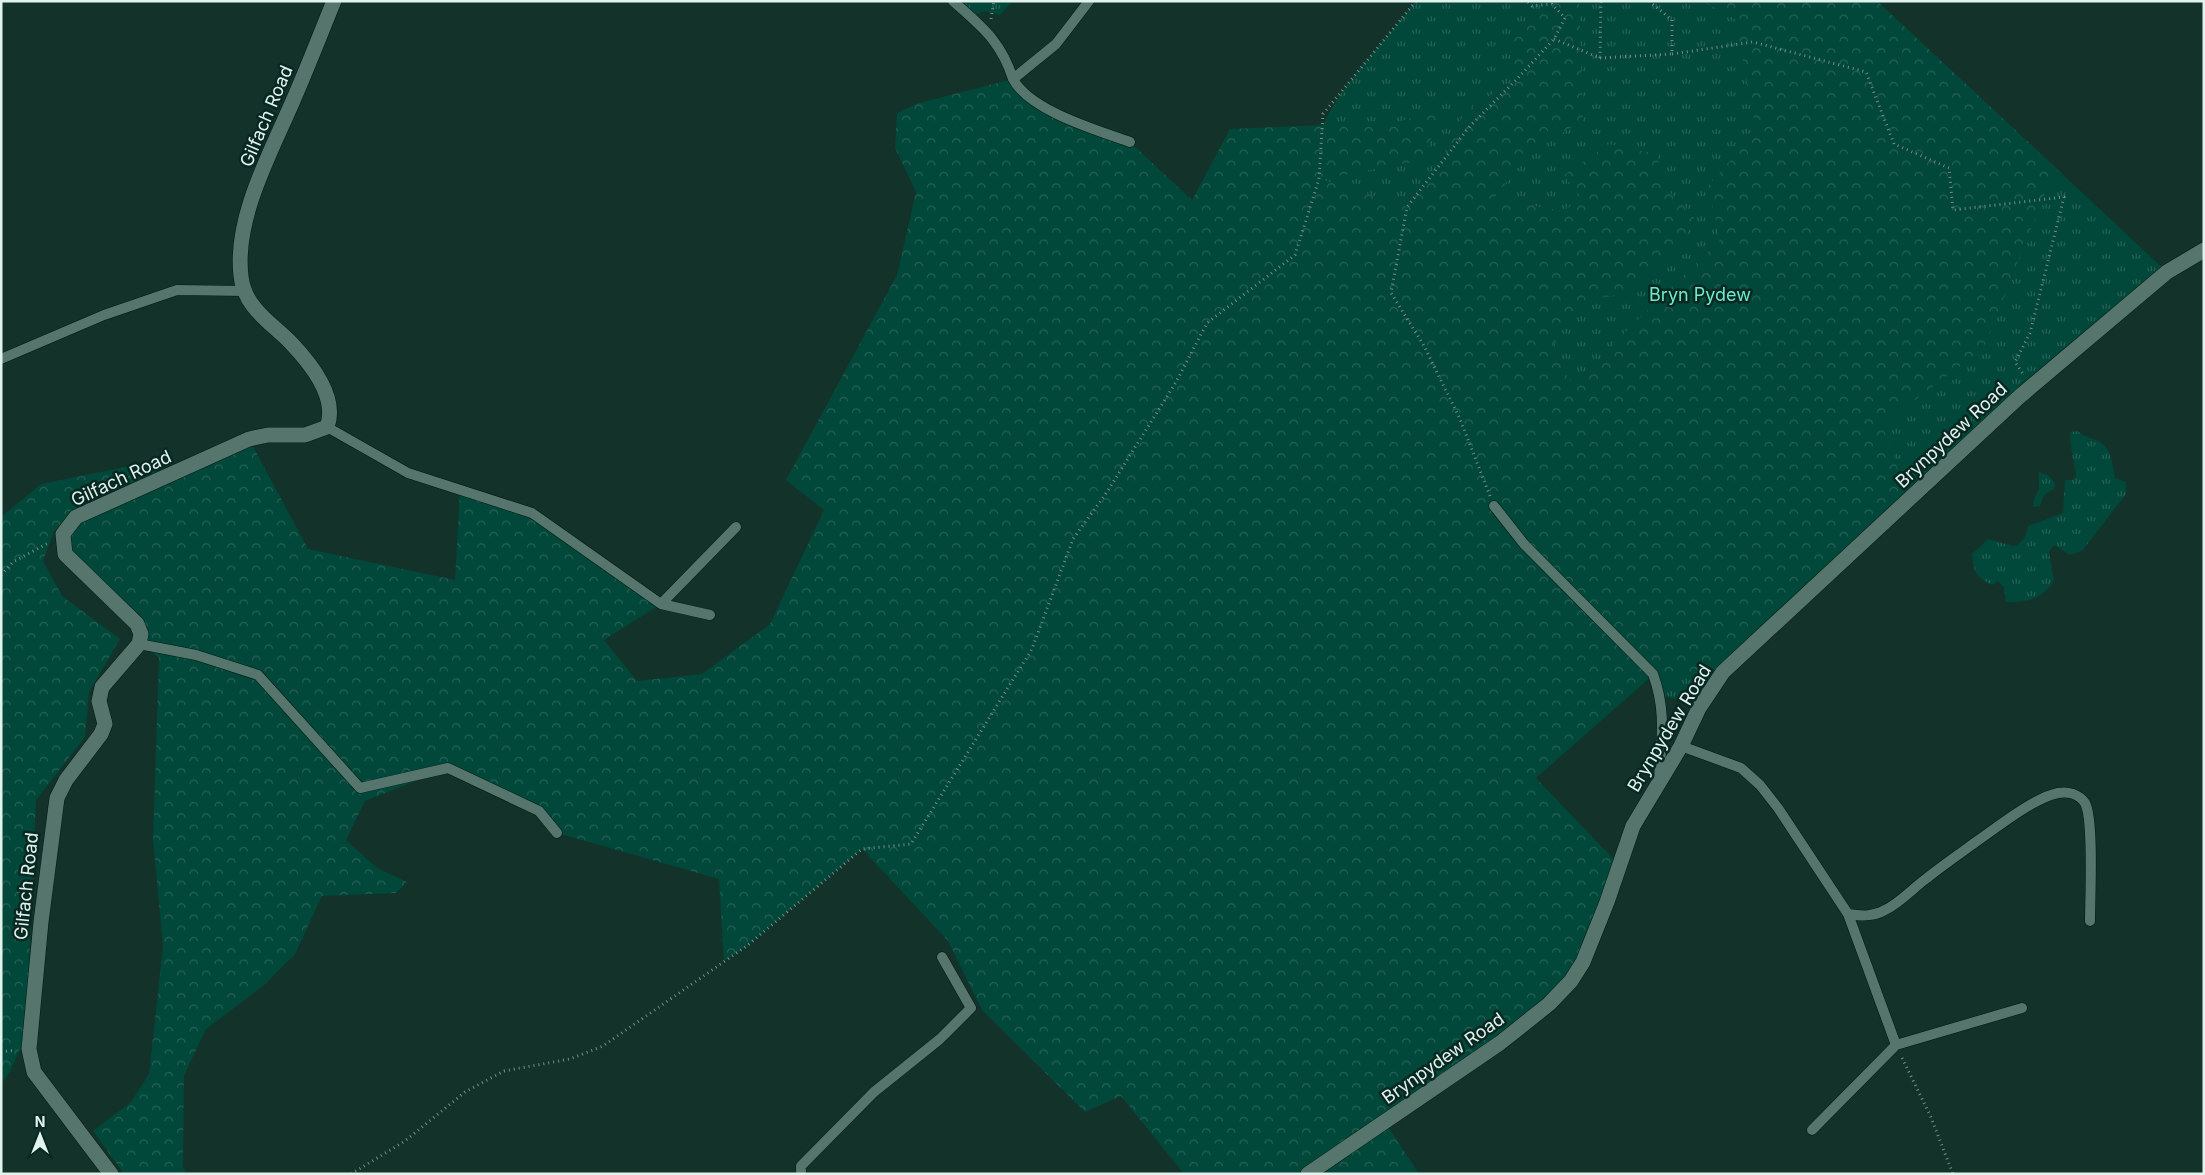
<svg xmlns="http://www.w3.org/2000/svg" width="2205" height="1175" font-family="Inter,sans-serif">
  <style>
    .grass { fill: url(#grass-tufts) }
    .forest { fill: url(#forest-crowns) }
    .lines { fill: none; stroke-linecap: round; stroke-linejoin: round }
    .lane-casing { stroke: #001913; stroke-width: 11 }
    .street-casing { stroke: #001913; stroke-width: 16 }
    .path { stroke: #758d87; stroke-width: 3; stroke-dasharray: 1 4; stroke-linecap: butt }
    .lane { stroke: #56766d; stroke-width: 10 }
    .street { stroke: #56766d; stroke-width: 15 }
    .labels { text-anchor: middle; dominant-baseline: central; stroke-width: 5; stroke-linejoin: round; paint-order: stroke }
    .street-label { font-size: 18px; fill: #e2f3ee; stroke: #082821 }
    .park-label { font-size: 18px; fill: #6debcd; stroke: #082821 }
  </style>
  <defs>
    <pattern id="grass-tufts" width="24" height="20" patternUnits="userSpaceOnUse" patternTransform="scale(1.25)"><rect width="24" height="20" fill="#01473a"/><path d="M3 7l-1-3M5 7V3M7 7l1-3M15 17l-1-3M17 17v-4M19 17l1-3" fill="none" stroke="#266257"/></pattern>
    <pattern id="forest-crowns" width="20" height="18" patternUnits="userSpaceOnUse" patternTransform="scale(1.25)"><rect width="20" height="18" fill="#01473a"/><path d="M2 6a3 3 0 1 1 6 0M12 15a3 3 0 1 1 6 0" fill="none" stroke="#266257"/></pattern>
  </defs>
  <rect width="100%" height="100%" fill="#13322a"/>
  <path class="grass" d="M 963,1 L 1013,1 L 1000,15 L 985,11 L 975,14 Z
    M 1415,1 L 1877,1 L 2167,272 L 1723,672 L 1699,708 L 1660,694 L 1319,179 C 1320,165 1318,137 1323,125 C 1343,81 1386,41 1415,1 Z
    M 2078,431 C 2084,437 2088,437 2096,440 C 2111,445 2113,465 2115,478 L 2126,482 L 2126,494 L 2082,551 L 2070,555 L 2054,545 L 2049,552 L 2054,581 C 2039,601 2030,601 2006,602 L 2004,587 L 1998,581 L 1992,585 C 1976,577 1973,571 1972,554 L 1988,539 L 2013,546 L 2018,545 L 2025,537 L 2028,526 L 2063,513 L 2065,480 L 2072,480 L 2076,476 C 2074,461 2070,447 2070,432 Z
    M 2039,472 L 2048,475 L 2055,483 L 2054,489 L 2044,495 L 2040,506 L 2033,507 L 2034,499 L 2039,489 Z"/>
  <path class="forest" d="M 1549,1 L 1579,1 L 1583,121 L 1532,150 L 1493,199 L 1564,211 L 1581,198 L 1564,175 L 1609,144 L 1657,154 L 1663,185 L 1697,221 L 1635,291 L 1578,303 L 1552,348 L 1574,388 L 1618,339 L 1720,240 L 1708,186 L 1756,131 L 1735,19 L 1702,1 L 1877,1 L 2058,170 L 2048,186 L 1983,349 L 1882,425 L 1909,499 L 1723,672 L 1653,675 L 1536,778 L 1618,864 L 1571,981 L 1385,1122 L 1419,1174 L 1184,1174 L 1121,1096 L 1085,1112 L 982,1010 L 948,941 L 862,849 L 748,945 L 724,961 L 719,879 L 557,833 L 539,811 L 448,768 L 365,801 L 346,840 L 377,868 L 407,882 L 396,893 L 322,896 L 295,954 L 263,986 L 206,1029 L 184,1075 L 183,1167 L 187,1174 L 124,1174 L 93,1131 L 131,1102 L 149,1074 L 163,946 L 153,839 L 159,657 L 139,644 L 137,624 L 65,554 L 76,517 L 249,439 L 308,549 L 455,580 L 460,490 L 532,513 L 661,604 L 604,640 L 637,681 L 702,674 L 770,624 L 824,510 L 786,480 L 897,275 L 916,192 L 895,148 L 897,113 L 919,103 L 1013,79 L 1028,97 L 1130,142 L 1192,200 L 1230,129 L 1398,122 L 1441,108 L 1424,160 L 1321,179 L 1407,207 L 1431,177 L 1466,110 L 1517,79 L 1507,38 Z
    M 155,461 L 169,471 L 85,499 L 54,531 L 43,561 L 62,596 L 120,639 L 89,692 L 85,737 L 36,800 L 26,1035 L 11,1070 L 1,1084 L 1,517 L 41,484 Z"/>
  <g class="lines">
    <g class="lane-casing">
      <path id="lane" d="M 953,1 C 982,27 1001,41 1013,79 L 1056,44 L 1089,1
        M 1013,79 C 1030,111 1097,130 1130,142
        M 1,359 L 104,315 L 177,290 L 245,291
        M 327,427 L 408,473 L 532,513 L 661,604 L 710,615
        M 1494,506 L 1524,544 L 1653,674 C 1667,712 1661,741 1659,780
        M 661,604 L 736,527
        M 139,644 L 196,655 L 258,675 L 360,788 L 448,768 L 539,811 L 557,833
        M 1681,746 L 1741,768 L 1760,785 L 1778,808 L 1848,914 L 1896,1045 L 2022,1008
        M 1848,914 C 1861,916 1872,917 1885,910 C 1900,903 1913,888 1927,878 C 1942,866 1958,855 1973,844 C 1995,829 2033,798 2058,793 C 2068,791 2079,794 2085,803 C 2094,819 2090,898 2090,921
        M 1812,1130 L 1896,1045
        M 801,1174 L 801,1166 L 874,1092 L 940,1039 L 971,1008 L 942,957"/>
    </g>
    <g class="street-casing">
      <path id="street" d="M 111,1174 L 34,1072 L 29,1049 L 41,922 L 57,798 L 66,780 L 101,734 L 105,724 L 99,701 L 102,687 L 139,644 L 141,634 L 137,624 L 65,554 L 63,534 L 76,517 L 249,439 L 268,435 L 305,435 L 327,427 C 338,398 311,364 292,344 C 272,323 244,308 241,276 C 234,219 270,154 292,103 C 307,69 320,35 334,1
        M 1308,1174 L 1500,1043 L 1549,1004 L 1571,981 L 1583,962 L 1607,902 L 1633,826 L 1681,746 L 1699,708 L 1723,672 L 2019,397 L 2167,272 L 2204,250"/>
    </g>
    <path class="path" d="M 991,19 L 994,1
      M 1554,39 L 1600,58 L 1601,1
      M 1672,54 L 1753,42 L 1866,72 L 1894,144 L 1949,168 L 1953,210 L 2064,197 L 2030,333 L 2015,362 L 2023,374
      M 1600,58 L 1672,54 L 1672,20 L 1649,1
      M 1490,496 L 1460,419 L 1423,344 L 1391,293 L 1407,207 L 1470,126 L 1517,79 L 1554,39 L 1565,18 L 1552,4 L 1532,6 L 1527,1
      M 1,575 L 13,562 L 50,542
      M 1,1052 L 16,1050
      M 1902,1058 L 1930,1115 L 1953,1174
      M 351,1174 L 405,1141 L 465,1092 L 504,1071 L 570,1059 L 603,1046 L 748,945 L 862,849 L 911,844 L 1032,649 L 1073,539 L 1107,492 L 1176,382 L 1207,323 L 1295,255 L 1319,179 L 1323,114 L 1416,1"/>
    <use href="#lane" class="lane"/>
    <use href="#street" class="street"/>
  </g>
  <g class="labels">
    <g class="street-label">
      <text transform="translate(266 116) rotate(-67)">Gilfach Road</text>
      <text transform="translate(1951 435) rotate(-43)">Brynpydew Road</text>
      <text transform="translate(121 478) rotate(-25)">Gilfach Road</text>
      <text transform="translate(1669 728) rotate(-59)">Brynpydew Road</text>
      <text transform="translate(26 886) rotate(-84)">Gilfach Road</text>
      <text transform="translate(1443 1058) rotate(-35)">Brynpydew Road</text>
    </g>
    <g class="park-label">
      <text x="1700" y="294">Bryn Pydew</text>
    </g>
  </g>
  <rect width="2205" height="1175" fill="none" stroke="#e2f3ee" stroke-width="5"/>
  <g transform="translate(40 1135)" stroke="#082821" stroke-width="4" paint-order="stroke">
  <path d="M0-4L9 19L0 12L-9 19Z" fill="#e2f3ee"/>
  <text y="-8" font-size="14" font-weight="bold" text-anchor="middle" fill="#e2f3ee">N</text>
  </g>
</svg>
